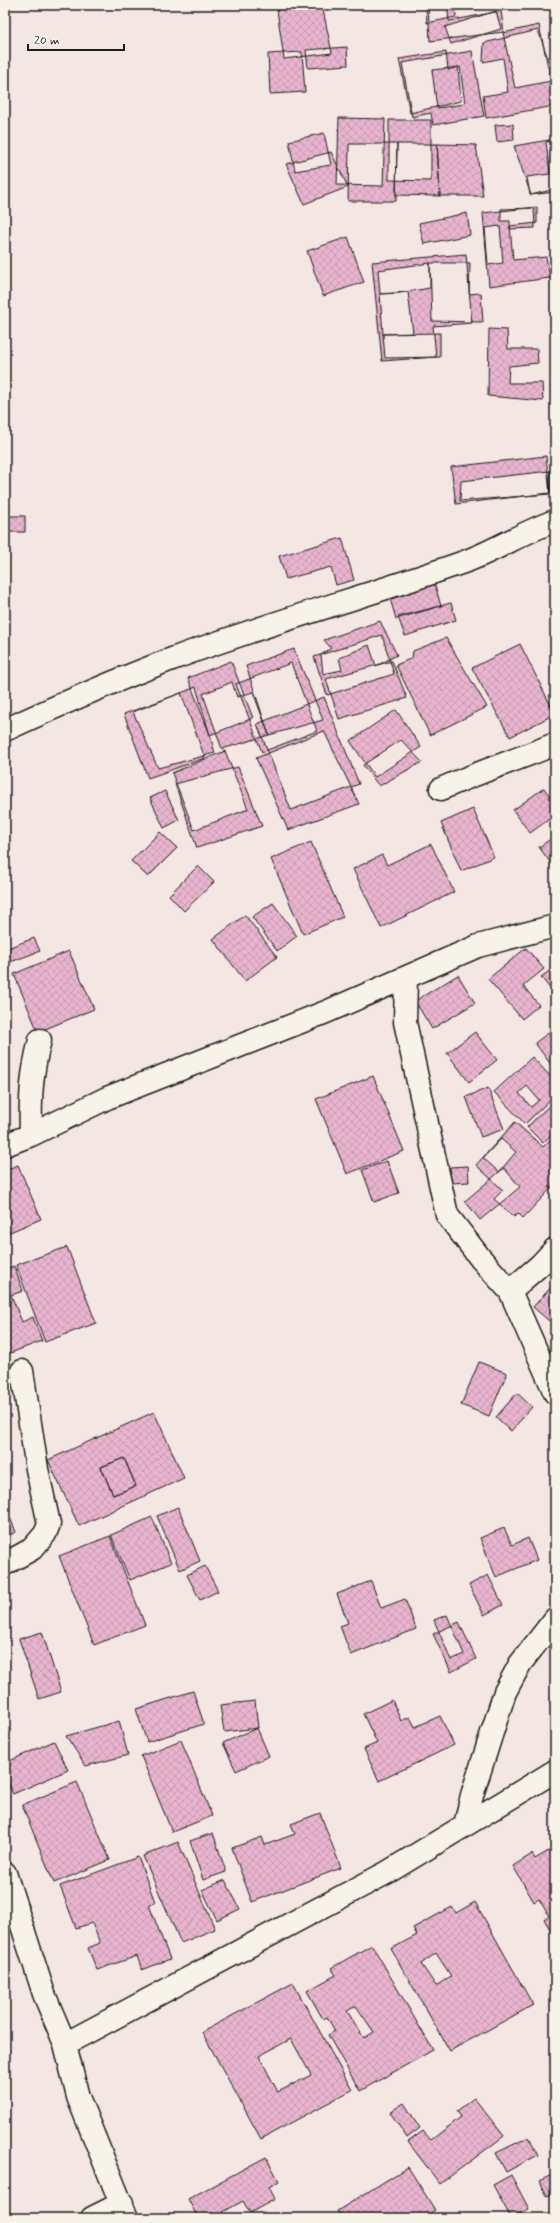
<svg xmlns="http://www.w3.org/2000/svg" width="560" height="2223" font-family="Mynerve,sans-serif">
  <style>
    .building { fill: url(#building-cross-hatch); stroke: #1c1c1c; fill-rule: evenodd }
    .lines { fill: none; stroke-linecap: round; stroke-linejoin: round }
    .street-casing { stroke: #1c1c1c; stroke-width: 25 }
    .street { stroke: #f7f3e8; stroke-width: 22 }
  </style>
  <defs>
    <pattern id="building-cross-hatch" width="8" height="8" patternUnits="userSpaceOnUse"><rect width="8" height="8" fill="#e9b4cf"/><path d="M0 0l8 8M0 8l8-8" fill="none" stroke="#c79ab1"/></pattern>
  </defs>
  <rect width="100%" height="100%" fill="#f4e6e3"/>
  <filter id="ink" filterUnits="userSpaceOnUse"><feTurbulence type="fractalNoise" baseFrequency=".025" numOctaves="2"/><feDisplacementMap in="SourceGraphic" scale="8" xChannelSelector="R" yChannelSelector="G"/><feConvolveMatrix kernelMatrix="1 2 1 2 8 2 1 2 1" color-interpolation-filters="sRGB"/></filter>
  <g filter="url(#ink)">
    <path class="building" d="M 308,5 L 322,5 L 332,53 L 284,59 L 277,10 Z
      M 426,5 L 455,5 L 456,17 L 427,23 Z
      M 428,5 L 447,5 L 449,21 L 501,11 L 504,32 L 430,41 Z
      M 499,5 L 523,5 L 523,7 L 500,8 Z
      M 496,11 L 501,29 L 451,44 L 445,27 Z
      M 539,25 L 551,81 L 515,88 L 503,33 Z
      M 538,30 L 555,79 L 555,106 L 486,118 L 483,96 L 508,92 L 503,58 L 483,62 L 484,43 Z
      M 347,47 L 348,65 L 308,68 L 306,50 Z
      M 472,51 L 484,116 L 433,125 L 431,113 L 412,117 L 402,63 ZM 460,67 L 465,104 L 437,108 L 432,70 Z
      M 302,52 L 305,92 L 270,94 L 268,54 Z
      M 446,52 L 448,70 L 458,67 L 461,101 L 410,113 L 399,59 Z
      M 339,118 L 385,119 L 383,186 L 337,185 Z
      M 389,120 L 431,120 L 431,181 L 389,180 Z
      M 513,124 L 514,140 L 497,142 L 495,125 Z
      M 324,133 L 331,165 L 295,171 L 289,141 Z
      M 555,139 L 555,189 L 531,195 L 514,146 Z
      M 555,140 L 555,192 L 530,195 L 527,177 L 550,174 L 546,142 Z
      M 349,144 L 397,144 L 396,201 L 348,201 Z
      M 397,144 L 437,144 L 440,196 L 396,195 Z
      M 437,144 L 476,145 L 483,196 L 440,196 Z
      M 331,152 L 348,187 L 304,204 L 286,164 Z
      M 537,207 L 537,223 L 510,226 L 513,260 L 546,257 L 550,278 L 489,286 L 483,213 Z
      M 534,208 L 535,228 L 510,229 L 510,221 L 501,221 L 501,209 Z
      M 467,213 L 470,235 L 424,244 L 419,223 Z
      M 500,226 L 503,263 L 488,265 L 485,228 Z
      M 348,237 L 364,282 L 323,296 L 307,251 Z
      M 466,254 L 472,323 L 433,326 L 436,357 L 382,361 L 372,262 Z
      M 430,263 L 470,263 L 469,294 L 481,293 L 483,322 L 432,321 Z
      M 430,263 L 430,288 L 400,293 L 380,294 L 378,270 Z
      M 408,292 L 413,333 L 383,334 L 380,294 Z
      M 489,329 L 507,330 L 508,349 L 537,349 L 538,363 L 509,366 L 508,383 L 542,383 L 543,401 L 488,396 Z
      M 440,333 L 440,357 L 385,358 L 383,334 Z
      M 546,456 L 550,493 L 456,504 L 451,467 Z
      M 550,471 L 550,494 L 460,501 L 461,481 Z
      M 5,516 L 25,516 L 25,532 L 5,532 Z
      M 342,538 L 354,580 L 336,585 L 331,567 L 286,579 L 279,556 Z
      M 434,582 L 441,606 L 396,619 L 389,595 Z
      M 451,603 L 456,620 L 405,636 L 398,617 Z
      M 380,621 L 397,655 L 376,666 L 369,645 L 339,658 L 342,670 L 323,674 L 321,655 L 331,648 L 324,640 Z
      M 382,635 L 394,674 L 327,695 L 314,657 Z
      M 446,638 L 487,707 L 430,735 L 396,665 L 412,658 L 413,651 Z
      M 520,644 L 555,714 L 510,737 L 472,668 Z
      M 294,649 L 323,720 L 269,735 L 246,666 Z
      M 231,661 L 253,718 L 210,735 L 188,678 Z
      M 392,661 L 407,698 L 339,719 L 326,679 Z
      M 291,663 L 317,731 L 262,752 L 236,684 Z
      M 232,682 L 237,697 L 253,692 L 269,735 L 222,749 L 203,694 Z
      M 196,687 L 215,753 L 158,768 L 133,712 Z
      M 181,693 L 205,758 L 148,778 L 124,714 Z
      M 324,697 L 359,784 L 291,810 L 257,724 Z
      M 396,710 L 421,747 L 375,777 L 350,741 Z
      M 324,731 L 359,804 L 288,830 L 256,758 Z
      M 401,740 L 422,762 L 379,786 L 363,765 Z
      M 225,751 L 248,809 L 194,830 L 172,773 Z
      M 238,767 L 262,826 L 197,848 L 175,784 Z
      M 544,788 L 555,803 L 555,815 L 530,833 L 513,810 Z
      M 165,791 L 179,820 L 164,828 L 150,798 Z
      M 473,809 L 494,857 L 461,871 L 441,823 Z
      M 160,832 L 177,848 L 148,877 L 131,861 Z
      M 555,836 L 555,869 L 539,847 Z
      M 311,842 L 343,917 L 303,934 L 271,859 Z
      M 431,844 L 454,892 L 381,928 L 353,869 L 382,855 L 387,865 Z
      M 198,866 L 214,882 L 184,911 L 169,895 Z
      M 273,903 L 297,936 L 277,951 L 252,917 Z
      M 245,915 L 277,957 L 245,981 L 213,939 Z
      M 34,938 L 40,951 L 5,964 L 5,949 Z
      M 526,948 L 544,969 L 523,986 L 539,1005 L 522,1019 L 488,979 Z
      M 69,951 L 94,1009 L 38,1032 L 14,974 Z
      M 555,967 L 555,995 L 541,977 Z
      M 458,975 L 475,1003 L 432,1029 L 415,1001 Z
      M 475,1032 L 497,1060 L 469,1082 L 447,1053 Z
      M 548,1033 L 555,1042 L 555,1070 L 535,1043 Z
      M 532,1057 L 555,1081 L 555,1095 L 525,1124 L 494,1092 ZM 527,1086 L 539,1100 L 531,1107 L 519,1093 Z
      M 373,1076 L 404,1151 L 347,1174 L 316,1099 Z
      M 488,1088 L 504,1129 L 481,1137 L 466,1097 Z
      M 555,1100 L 555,1131 L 543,1143 L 527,1127 Z
      M 515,1122 L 543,1147 L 555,1135 L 555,1184 L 523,1218 L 518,1213 L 514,1217 L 494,1199 L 503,1190 L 476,1165 Z
      M 501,1139 L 516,1152 L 499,1172 L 483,1158 Z
      M 387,1161 L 399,1193 L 374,1202 L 362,1170 Z
      M 18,1165 L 41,1219 L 5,1234 L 5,1170 Z
      M 468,1166 L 469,1182 L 451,1183 L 450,1167 Z
      M 504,1168 L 520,1187 L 480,1220 L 465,1201 Z
      M 67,1247 L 96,1323 L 45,1342 L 16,1265 Z
      M 14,1266 L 23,1291 L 11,1295 L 22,1322 L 33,1317 L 42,1341 L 5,1355 L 5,1269 Z
      M 555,1283 L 555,1326 L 533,1307 Z
      M 479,1362 L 507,1373 L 489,1416 L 461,1405 Z
      M 517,1393 L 532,1407 L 511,1431 L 496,1417 Z
      M 154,1412 L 184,1478 L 79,1526 L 48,1460 ZM 124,1458 L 136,1486 L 113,1495 L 101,1467 Z
      M 124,1458 L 136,1486 L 113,1495 L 101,1467 Z
      M 5,1506 L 16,1532 L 5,1537 Z
      M 178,1507 L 200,1561 L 180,1570 L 157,1516 Z
      M 152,1517 L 171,1563 L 130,1580 L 111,1535 Z
      M 504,1528 L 512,1545 L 528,1538 L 537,1560 L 496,1577 L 480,1538 Z
      M 110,1536 L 145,1625 L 94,1645 L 59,1556 Z
      M 205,1566 L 218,1591 L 200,1600 L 187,1575 Z
      M 488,1575 L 503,1605 L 484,1615 L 469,1585 Z
      M 371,1581 L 381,1608 L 405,1599 L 416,1629 L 351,1655 L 340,1626 L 348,1623 L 337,1594 Z
      M 447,1615 L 464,1654 L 451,1660 L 434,1620 Z
      M 459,1622 L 476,1659 L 451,1672 L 433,1634 Z
      M 42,1632 L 61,1692 L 39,1699 L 19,1639 Z
      M 193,1691 L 204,1724 L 147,1742 L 136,1709 Z
      M 392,1700 L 401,1721 L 410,1717 L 415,1727 L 440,1716 L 454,1745 L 379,1781 L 364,1749 L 377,1743 L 363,1714 Z
      M 255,1701 L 258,1728 L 224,1732 L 220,1705 Z
      M 555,1701 L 555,1718 L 550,1702 Z
      M 119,1721 L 128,1755 L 86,1766 L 66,1736 Z
      M 257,1728 L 269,1756 L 236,1771 L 223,1743 Z
      M 181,1740 L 212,1816 L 172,1832 L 141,1756 Z
      M 54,1741 L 68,1770 L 13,1794 L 5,1775 L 5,1763 Z
      M 77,1782 L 110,1860 L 54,1883 L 22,1805 Z
      M 320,1813 L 341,1868 L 252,1902 L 232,1848 L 262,1837 L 265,1845 L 295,1834 L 291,1824 Z
      M 213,1833 L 226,1872 L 203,1880 L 190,1841 Z
      M 178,1842 L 215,1929 L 181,1943 L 143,1856 Z
      M 555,1847 L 555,1938 L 544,1919 L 549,1916 L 539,1899 L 534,1902 L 513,1866 L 532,1854 L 535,1859 Z
      M 138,1857 L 155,1902 L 149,1905 L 170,1959 L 142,1970 L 137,1956 L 97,1970 L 88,1948 L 100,1943 L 92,1923 L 76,1928 L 60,1886 Z
      M 225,1880 L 240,1909 L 217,1920 L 202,1890 Z
      M 475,1902 L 533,2005 L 450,2051 L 391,1949 L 417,1935 L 413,1928 L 452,1907 L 456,1913 ZM 436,1953 L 451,1976 L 436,1986 L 421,1964 Z
      M 372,1945 L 433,2050 L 360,2091 L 328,2035 L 335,2031 L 327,2017 L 323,2019 L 307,1991 L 336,1975 L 331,1968 ZM 356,2006 L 374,2032 L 364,2038 L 347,2011 Z
      M 293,1983 L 352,2090 L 261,2139 L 202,2032 ZM 291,2039 L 311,2075 L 278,2092 L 259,2056 Z
      M 474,2098 L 504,2136 L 440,2184 L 408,2142 L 423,2131 L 431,2140 L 461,2117 L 457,2111 Z
      M 404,2103 L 420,2128 L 407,2138 L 390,2112 Z
      M 529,2137 L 538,2155 L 506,2172 L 496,2153 Z
      M 266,2157 L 279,2181 L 269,2187 L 275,2199 L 250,2213 L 243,2201 L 223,2212 L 226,2218 L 198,2218 L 188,2199 Z
      M 408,2167 L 435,2210 L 422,2218 L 341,2218 L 337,2211 Z
      M 555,2173 L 555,2192 L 547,2196 L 540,2181 Z
      M 511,2175 L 529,2209 L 511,2218 L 493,2185 Z"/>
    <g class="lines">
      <g class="street-casing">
        <path id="street" d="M 5,730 C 59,705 116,680 172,659 C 267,623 365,597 461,563 C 494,552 522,532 555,521
          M 441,789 C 478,772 517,760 555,744
          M 406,978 L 405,1022 L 447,1215 L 481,1259 L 510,1291
          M 31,1135 C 30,1099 31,1075 40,1040
          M 5,1145 L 31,1135 L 107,1098 L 326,1012 L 478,946 L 555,926
          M 555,1249 L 540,1265 L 510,1291 L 555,1393
          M 5,1564 L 32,1549 L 45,1534 L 49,1524 L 37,1469 L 22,1371
          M 465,1825 L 472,1795 L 505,1692 L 520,1664 L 555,1619
          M 5,1873 L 44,1994 L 65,2044 L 78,2097 L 127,2218
          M 65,2044 L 388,1872 L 555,1771
          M 92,2218 L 122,2203"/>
      </g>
      <use href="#street" class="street"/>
    </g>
  </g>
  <rect width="560" height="2223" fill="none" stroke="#f7f3e8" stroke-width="20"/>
  <rect x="10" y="10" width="540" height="2203" fill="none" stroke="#1c1c1c" stroke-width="1.5" filter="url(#ink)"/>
  <path d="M28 44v6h96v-6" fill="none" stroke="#1c1c1c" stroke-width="2"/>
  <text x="34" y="44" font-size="12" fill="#1c1c1c" stroke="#f7f3e8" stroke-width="3" paint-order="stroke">20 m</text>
</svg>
